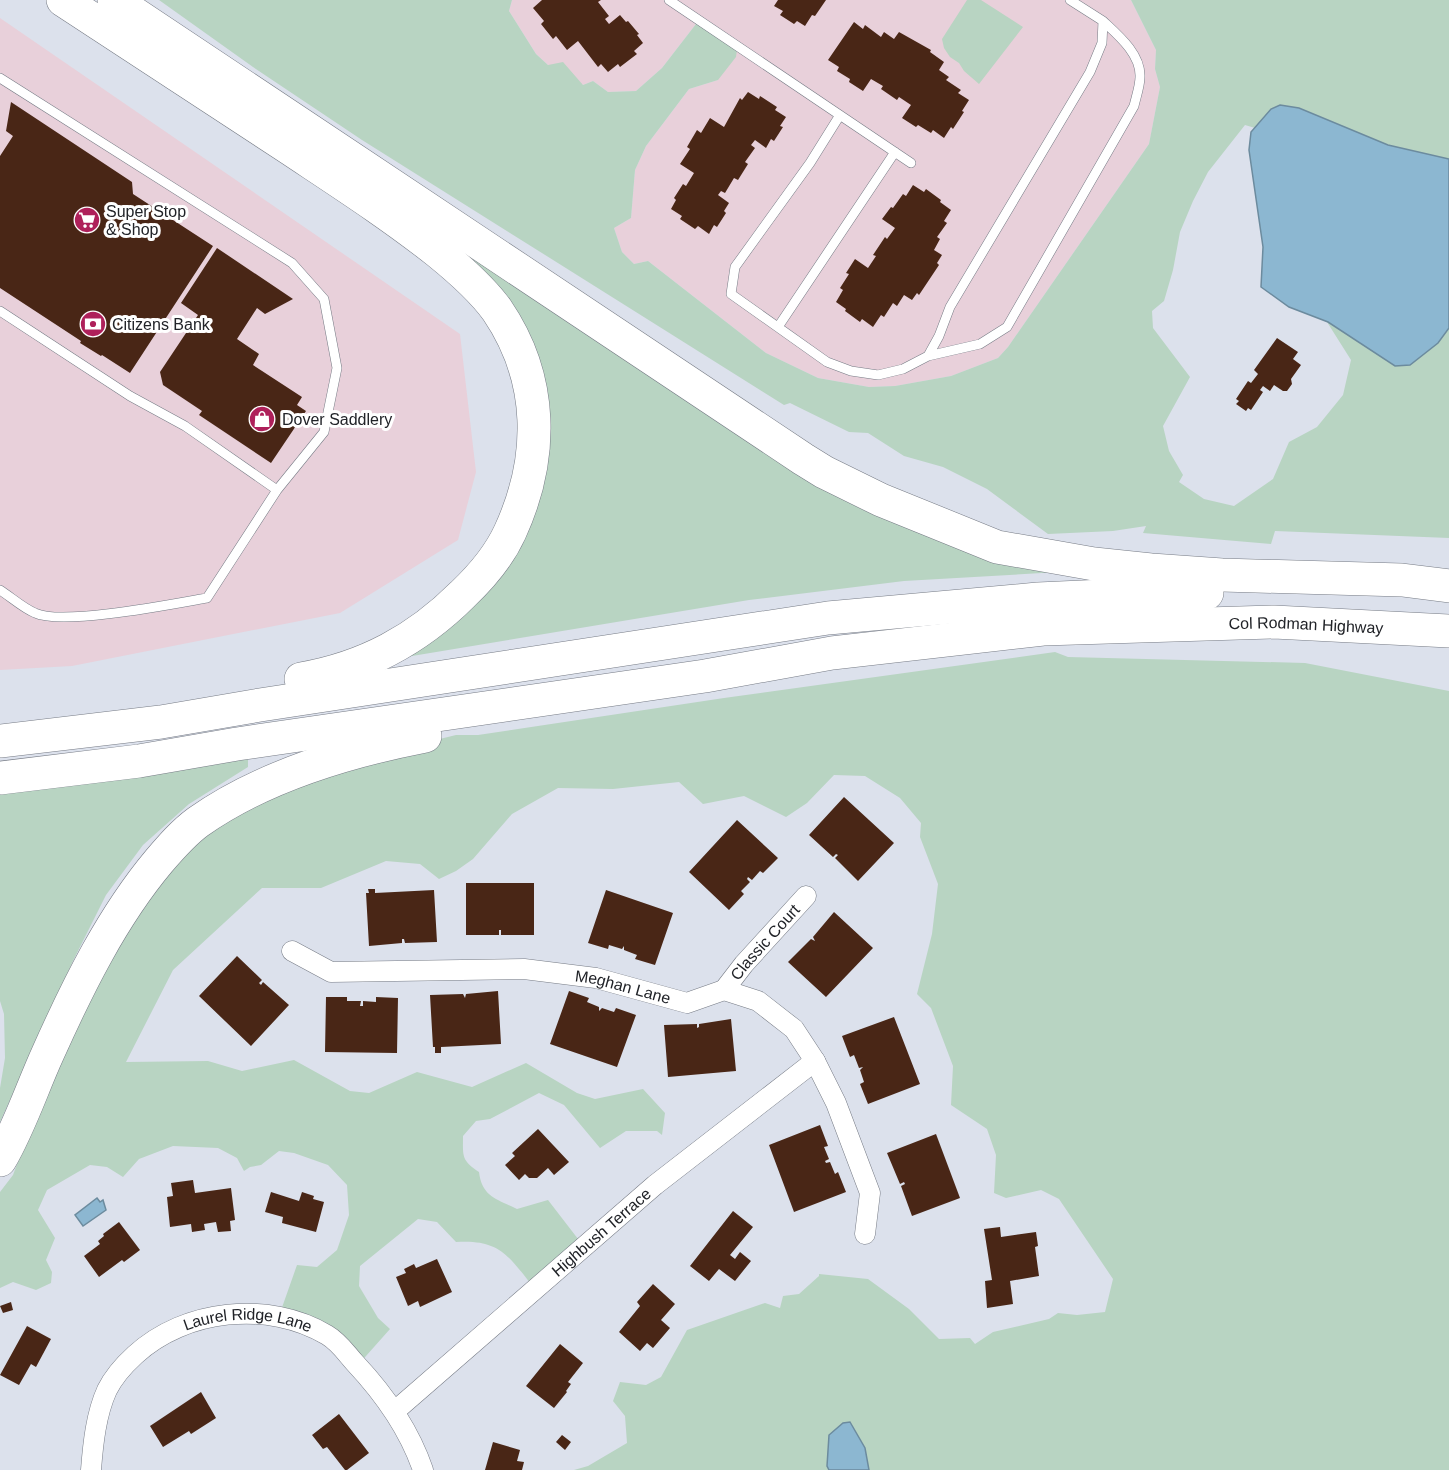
<svg xmlns="http://www.w3.org/2000/svg" width="1449" height="1470" font-family="Arial,sans-serif">
  <style>
    .commercial { fill: #e8d0da }
    .green { fill: #b8d4c2 }
    .water { fill: #8cb7d1; stroke: #6c8b9e; stroke-width: 1.5 }
    .building { fill: #492616 }
    .lines { fill: none; stroke-linecap: round; stroke-linejoin: round }
    .service-casing { stroke: #767b85; stroke-width: 10 }
    .minor-casing { stroke: #767b85; stroke-width: 21 }
    .motorway-casing { stroke: #767b85; stroke-width: 34 }
    .service { stroke: #fff; stroke-width: 9 }
    .minor { stroke: #fff; stroke-width: 20 }
    .motorway { stroke: #fff; stroke-width: 33 }
    .labels { text-anchor: middle; dominant-baseline: central; stroke-width: 6; stroke-linejoin: round; paint-order: stroke }
    .poi-label { font-size: 16px; fill: #212328; stroke: #fff; text-anchor: start }
    .street-label { font-size: 16px; fill: #212328; stroke: #fff }
  </style>
  <rect width="100%" height="100%" fill="#dce1ec"/>
  <path class="commercial" d="M 512,0 L 1131,0 L 1156,50 L 1155,69 L 1160,87 L 1149,144 L 1008,347 L 998,358 L 951,376 L 895,386 L 869,387 L 818,378 L 766,353 L 648,261 L 634,264 L 622,252 L 614,228 L 631,218 L 635,170 L 646,146 L 689,89 L 718,80 L 696,24 L 662,68 L 636,91 L 608,92 L 593,81 L 583,85 L 548,65 L 536,54 L 509,11 Z
    M 0,18 L 460,334 L 476,472 L 458,540 L 340,613 L 72,666 L 0,670 Z"/>
  <path class="green" d="M 159,0 L 512,0 L 509,11 L 536,54 L 548,65 L 563,62 L 583,85 L 593,81 L 608,92 L 636,91 L 662,68 L 696,24 L 702,23 L 737,50 L 736,57 L 718,80 L 689,89 L 646,146 L 635,170 L 631,218 L 614,228 L 622,252 L 634,264 L 648,261 L 766,353 L 818,378 L 869,387 L 895,386 L 951,376 L 998,358 L 1008,347 L 1149,144 L 1160,87 L 1155,69 L 1156,50 L 1131,0 L 1449,0 L 1449,159 L 1388,145 L 1299,108 L 1271,109 L 1255,128 L 1245,125 L 1208,172 L 1193,201 L 1180,232 L 1173,270 L 1164,301 L 1152,311 L 1153,328 L 1190,377 L 1163,426 L 1169,451 L 1183,475 L 1179,482 L 1204,499 L 1234,506 L 1273,479 L 1289,442 L 1317,427 L 1343,395 L 1351,360 L 1327,322 L 1438,343 L 1449,328 L 1449,538 L 1275,531 L 1271,544 L 1143,533 L 1146,526 L 1113,531 L 1048,534 L 987,489 L 943,467 L 904,456 L 868,433 L 849,432 L 790,403 L 784,405 L 362,140 L 253,67 Z
    M 967,0 L 981,0 L 1023,27 L 979,84 L 964,71 L 959,63 L 950,57 L 944,48 L 942,39 Z
    M 448,240 L 800,469 L 1059,572 L 904,581 L 749,600 L 400,658 L 467,601 L 540,415 Z
    M 1055,652 L 1068,657 L 1305,663 L 1449,691 L 1449,1470 L 869,1470 L 865,1448 L 850,1422 L 827,1466 L 829,1470 L 574,1470 L 588,1466 L 627,1443 L 625,1416 L 613,1401 L 620,1382 L 646,1385 L 661,1377 L 687,1330 L 765,1303 L 780,1308 L 783,1296 L 799,1294 L 819,1276 L 819,1274 L 868,1279 L 909,1309 L 939,1339 L 970,1338 L 975,1344 L 993,1332 L 1049,1319 L 1058,1313 L 1077,1315 L 1105,1312 L 1113,1279 L 1059,1199 L 1041,1190 L 1006,1198 L 994,1193 L 996,1155 L 987,1129 L 951,1105 L 953,1066 L 931,1008 L 917,994 L 932,934 L 938,884 L 920,837 L 921,823 L 900,798 L 865,776 L 834,775 L 807,803 L 786,817 L 744,796 L 703,804 L 679,782 L 613,789 L 558,788 L 512,814 L 473,859 L 456,871 L 439,879 L 420,864 L 386,861 L 321,888 L 262,888 L 173,970 L 126,1062 L 208,1061 L 242,1071 L 294,1060 L 350,1091 L 369,1093 L 417,1072 L 472,1087 L 526,1063 L 577,1093 L 595,1099 L 643,1089 L 665,1113 L 662,1135 L 657,1131 L 626,1131 L 600,1148 L 564,1105 L 539,1093 L 490,1119 L 476,1121 L 463,1136 C 463,1156 461,1160 479,1172 C 482,1197 497,1199 517,1209 L 548,1200 L 585,1248 L 535,1289 C 509,1257 501,1239 456,1242 L 437,1222 L 418,1219 L 360,1266 L 359,1286 L 378,1318 L 390,1329 L 358,1365 L 279,1316 L 297,1265 L 317,1267 L 337,1250 L 349,1215 L 347,1185 L 328,1165 L 294,1153 L 279,1151 L 261,1165 L 250,1167 L 244,1171 L 237,1158 L 218,1148 L 173,1146 L 139,1159 L 123,1177 L 107,1167 L 90,1165 L 47,1190 L 38,1210 L 55,1238 L 46,1260 L 52,1272 L 51,1283 L 36,1290 L 13,1282 L 0,1288 L 0,1192 L 13,1175 L 45,1088 L 155,876 L 223,818 L 298,774 L 456,735 L 478,735 L 724,698 Z
    M 248,757 L 248,767 L 189,804 L 143,845 L 106,895 L 73,961 L 0,1122 L 0,1088 L 5,1058 L 4,1014 L 0,1001 L 0,794 Z"/>
  <path class="water" d="M 1280,105 L 1299,108 L 1388,145 L 1449,159 L 1449,328 L 1438,343 L 1410,365 L 1395,366 L 1328,322 L 1289,307 L 1261,287 L 1263,247 L 1249,150 L 1251,132 L 1271,109 Z
    M 97,1198 L 100,1202 L 103,1200 L 106,1210 L 83,1226 L 75,1215 Z
    M 850,1422 L 865,1448 L 869,1470 L 829,1470 L 827,1466 L 829,1435 L 843,1423 Z"/>
  <path class="building" d="M 542,0 L 601,0 L 598,2 L 609,16 L 605,19 L 609,24 L 620,15 L 626,22 L 628,21 L 639,34 L 637,35 L 643,43 L 634,51 L 637,54 L 620,67 L 618,64 L 608,72 L 601,64 L 598,67 L 578,41 L 567,50 L 556,36 L 553,39 L 541,24 L 544,21 L 533,8 Z
    M 778,0 L 826,0 L 815,16 L 812,15 L 805,26 L 797,21 L 794,24 L 780,15 L 783,11 L 774,6 Z
    M 854,22 L 863,29 L 865,25 L 881,37 L 884,32 L 894,39 L 899,32 L 931,50 L 930,52 L 944,62 L 939,70 L 949,77 L 946,80 L 961,90 L 958,93 L 969,100 L 962,111 L 964,112 L 953,129 L 951,127 L 944,138 L 933,130 L 931,133 L 918,125 L 916,127 L 902,118 L 911,105 L 899,97 L 897,100 L 881,89 L 883,86 L 871,79 L 863,91 L 849,82 L 850,79 L 837,71 L 839,67 L 828,60 Z
    M 748,92 L 759,99 L 760,96 L 777,107 L 775,110 L 786,117 L 780,126 L 783,127 L 774,141 L 771,139 L 766,148 L 755,140 L 751,145 L 755,148 L 745,162 L 748,164 L 738,180 L 734,178 L 725,193 L 721,191 L 718,195 L 729,203 L 724,211 L 726,213 L 717,227 L 714,225 L 709,234 L 698,226 L 695,229 L 680,219 L 682,216 L 671,209 L 676,200 L 674,198 L 683,184 L 686,186 L 694,173 L 680,164 L 690,149 L 687,147 L 697,130 L 701,133 L 710,118 L 724,127 L 740,98 L 742,100 Z
    M 11,102 L 132,182 L 133,194 L 213,246 L 130,373 L 102,355 L 101,356 L 80,343 L 81,341 L 0,288 L 0,156 L 13,136 L 6,131 Z
    M 913,185 L 924,192 L 926,189 L 941,200 L 940,202 L 951,210 L 944,221 L 947,223 L 937,237 L 940,239 L 934,250 L 942,255 L 937,263 L 939,265 L 919,295 L 917,293 L 912,300 L 904,295 L 897,306 L 893,303 L 884,317 L 881,315 L 873,327 L 862,319 L 860,322 L 845,311 L 846,309 L 836,302 L 843,290 L 840,288 L 849,274 L 846,273 L 855,259 L 868,268 L 876,256 L 873,255 L 885,237 L 887,239 L 895,228 L 882,219 L 891,207 L 893,208 L 903,194 L 906,196 Z
    M 217,248 L 293,299 L 265,314 L 257,308 L 237,339 L 259,354 L 253,365 L 302,397 L 297,405 L 306,411 L 271,463 L 199,415 L 202,411 L 163,385 L 160,372 L 198,315 L 181,303 Z
    M 1277,338 L 1298,352 L 1293,359 L 1301,365 L 1291,379 L 1292,384 L 1287,391 L 1283,391 L 1274,385 L 1270,391 L 1263,386 L 1260,390 L 1263,392 L 1251,410 L 1248,408 L 1246,411 L 1236,404 L 1239,401 L 1236,399 L 1248,381 L 1251,383 L 1258,374 L 1254,370 Z
    M 844,797 L 894,843 L 858,881 L 835,858 L 838,855 L 836,854 L 833,857 L 809,835 Z
    M 737,820 L 778,858 L 763,873 L 760,871 L 752,880 L 748,877 L 747,879 L 750,882 L 741,891 L 744,894 L 729,910 L 689,872 Z
    M 466,883 L 534,883 L 534,935 L 501,935 L 501,930 L 499,930 L 499,935 L 466,935 Z
    M 368,889 L 375,889 L 375,893 L 434,890 L 437,942 L 405,943 L 404,939 L 402,939 L 402,943 L 369,946 L 366,893 L 369,893 Z
    M 606,890 L 673,913 L 655,965 L 635,959 L 637,955 L 624,950 L 624,946 L 622,949 L 609,945 L 608,949 L 588,943 Z
    M 834,912 L 873,948 L 826,997 L 788,962 L 811,939 L 815,941 L 813,937 Z
    M 237,956 L 262,980 L 259,983 L 261,985 L 263,982 L 289,1005 L 251,1046 L 199,996 Z
    M 498,991 L 501,1044 L 441,1047 L 441,1053 L 435,1053 L 435,1047 L 433,1047 L 430,995 L 463,994 L 465,998 L 466,994 Z
    M 569,991 L 589,998 L 587,1002 L 599,1007 L 599,1011 L 602,1008 L 614,1012 L 616,1008 L 636,1015 L 617,1067 L 550,1044 Z
    M 326,997 L 347,997 L 347,1001 L 361,1001 L 360,1006 L 363,1006 L 363,1001 L 376,1002 L 376,997 L 398,998 L 397,1053 L 325,1052 Z
    M 894,1017 L 920,1084 L 868,1104 L 860,1084 L 864,1082 L 860,1070 L 863,1067 L 859,1068 L 854,1055 L 850,1057 L 842,1036 Z
    M 731,1019 L 736,1071 L 668,1077 L 664,1025 L 697,1024 L 697,1028 L 699,1027 L 699,1024 Z
    M 820,1125 L 828,1146 L 824,1147 L 829,1159 L 825,1161 L 826,1163 L 830,1162 L 835,1174 L 838,1172 L 846,1192 L 794,1212 L 769,1145 Z
    M 538,1129 L 569,1162 L 554,1175 L 548,1168 L 537,1178 L 529,1178 L 525,1174 L 519,1180 L 505,1165 L 515,1156 L 512,1153 Z
    M 936,1134 L 960,1198 L 912,1216 L 901,1186 L 905,1184 L 904,1182 L 900,1184 L 887,1153 Z
    M 193,1180 L 195,1193 L 231,1188 L 235,1220 L 230,1221 L 231,1231 L 218,1232 L 216,1222 L 204,1224 L 205,1230 L 192,1232 L 191,1224 L 170,1227 L 167,1197 L 173,1196 L 171,1183 Z
    M 271,1192 L 299,1201 L 302,1192 L 314,1196 L 313,1199 L 324,1202 L 316,1232 L 282,1223 L 283,1217 L 265,1212 Z
    M 733,1211 L 753,1227 L 730,1255 L 735,1259 L 740,1252 L 751,1261 L 735,1281 L 719,1269 L 709,1281 L 690,1266 Z
    M 119,1222 L 140,1250 L 124,1262 L 122,1260 L 99,1277 L 84,1256 L 100,1244 L 98,1241 L 104,1236 L 103,1234 Z
    M 1000,1227 L 1001,1237 L 1036,1232 L 1038,1246 L 1035,1247 L 1039,1276 L 1010,1281 L 1013,1304 L 987,1308 L 985,1281 L 992,1280 L 984,1229 Z
    M 437,1259 L 452,1292 L 420,1307 L 418,1301 L 408,1306 L 396,1277 L 406,1273 L 404,1269 L 414,1264 L 416,1268 Z
    M 653,1284 L 675,1304 L 661,1320 L 670,1328 L 653,1348 L 647,1343 L 640,1351 L 619,1332 L 640,1306 L 637,1302 Z
    M 11,1302 L 13,1310 L 3,1313 L 0,1306 Z
    M 27,1326 L 51,1339 L 36,1367 L 31,1364 L 19,1385 L 0,1375 Z
    M 560,1344 L 583,1363 L 568,1382 L 571,1384 L 566,1391 L 567,1392 L 554,1408 L 526,1386 Z
    M 201,1392 L 216,1418 L 191,1434 L 189,1431 L 163,1447 L 150,1426 Z
    M 339,1414 L 369,1453 L 347,1470 L 345,1470 L 327,1447 L 323,1449 L 312,1435 Z
    M 562,1435 L 571,1442 L 565,1450 L 556,1442 Z
    M 493,1442 L 520,1450 L 517,1461 L 524,1462 L 522,1470 L 485,1470 Z"/>
  <g class="lines">
    <g class="service-casing">
      <path id="service" d="M 669,0 L 911,163
        M 0,78 L 292,263 L 324,299 L 337,368 L 324,432 L 277,490
        M 840,115 L 810,163 L 735,267 L 731,294 L 827,362 L 851,371 L 878,375 L 903,369 L 928,356 L 939,336 L 950,307 L 1090,72 L 1102,43 L 1103,21 L 1070,0
        M 0,311 L 130,396 L 185,426 L 277,490 L 207,598 C 173,604 62,626 35,613 C 23,608 11,597 0,590
        M 778,327 L 895,152
        M 928,356 L 980,344 L 1007,327 L 1134,106 C 1136,97 1140,86 1140,77 C 1141,54 1118,35 1103,21"/>
    </g>
    <g class="minor-casing">
      <g id="minor">
        <path id="s1" d="M 292,951 L 331,972 L 524,969 L 596,978 L 687,1003 L 724,990 L 758,1001 L 794,1029 L 815,1061 L 836,1103 L 870,1193 L 865,1234"/>
        <path id="s2" d="M 724,990 L 744,964 L 806,896"/>
        <path id="s3" d="M 395,1411 L 655,1185 L 815,1061"/>
        <path id="s4" d="M 91,1470 C 93,1444 96,1414 107,1390 C 114,1376 124,1365 135,1355 C 185,1309 268,1300 327,1335 C 339,1342 346,1353 355,1363 C 385,1395 409,1429 423,1470"/>
      </g>
    </g>
    <g class="motorway-casing">
      <g id="motorway">
        <path d="M 63,0 C 138,49 214,99 289,148 C 340,182 390,214 438,252 C 459,269 481,288 497,310 C 544,379 544,458 510,532 C 499,556 482,576 463,594 C 417,640 365,668 301,679"/>
        <path d="M 114,0 L 803,459 L 824,472 L 881,500 L 997,547 L 1094,564 L 1151,570 L 1222,575 L 1402,580 L 1449,586"/>
        <path d="M 0,741 L 161,722 L 260,705 L 828,618 L 1038,599 L 1126,595 L 1207,593"/>
        <path id="s5" d="M 0,778 L 139,761 L 237,744 L 705,676 L 832,653 L 1043,629 L 1274,622 L 1449,631"/>
        <path d="M 0,1160 C 20,1126 32,1088 48,1053 C 78,986 112,917 159,861 C 171,847 183,833 198,822 C 263,776 348,751 425,736"/>
      </g>
    </g>
    <use href="#service" class="service"/>
    <use href="#minor" class="minor"/>
    <use href="#motorway" class="motorway"/>
  </g>
  <defs>
    <g id="supermarket-disc" transform="scale(1.35)"><circle r="9.5" fill="#ae205a" stroke="#fff"/><path d="M-6-5.5h2.5l.6 2H6L4.5 2H-2.5L-4.4-4H-6ZM-1.5 3.2a1.3 1.3 0 1 0 .1 0ZM3 3.2a1.3 1.3 0 1 0 .1 0Z" fill="#fff"/></g>
    <g id="bank-disc" transform="scale(1.35)"><circle r="9.5" fill="#ae205a" stroke="#fff"/><path d="M-6-4H6V4H-6ZM0-2.3a2.3 2.3 0 1 0 0 4.6a2.3 2.3 0 1 0 0-4.6Z" fill="#fff"/></g>
    <g id="shop-disc" transform="scale(1.35)"><circle r="9.5" fill="#ae205a" stroke="#fff"/><path d="M-5-2.5h2.3a2.7 3.5 0 0 1 5.4 0H5L5.5 6h-11ZM-1.5-2.5h3a1.5 2.3 0 0 0-3 0Z" fill="#fff"/></g>
  </defs>
  <g fill-rule="evenodd">
    <use href="#supermarket-disc" x="87" y="220"/>
    <use href="#bank-disc" x="93" y="324"/>
    <use href="#shop-disc" x="262" y="419"/>
  </g>
  <g class="labels">
    <g class="poi-label">
      <text x="106" y="211">Super Stop<tspan x="106" dy="18">&amp; Shop</tspan></text>
      <text x="112" y="324">Citizens Bank</text>
      <text x="282" y="419">Dover Saddlery</text>
    </g>
    <g class="street-label">
      <text stroke="none"><textPath href="#s5" startOffset="1317">Col Rodman Highway</textPath></text>
      <text stroke="none"><textPath href="#s2" startOffset="63">Classic Court</textPath></text>
      <text stroke="none"><textPath href="#s1" startOffset="338">Meghan Lane</textPath></text>
      <text stroke="none"><textPath href="#s3" startOffset="273">Highbush Terrace</textPath></text>
      <text stroke="none"><textPath href="#s4" startOffset="250">Laurel Ridge Lane</textPath></text>
    </g>
  </g>
</svg>
